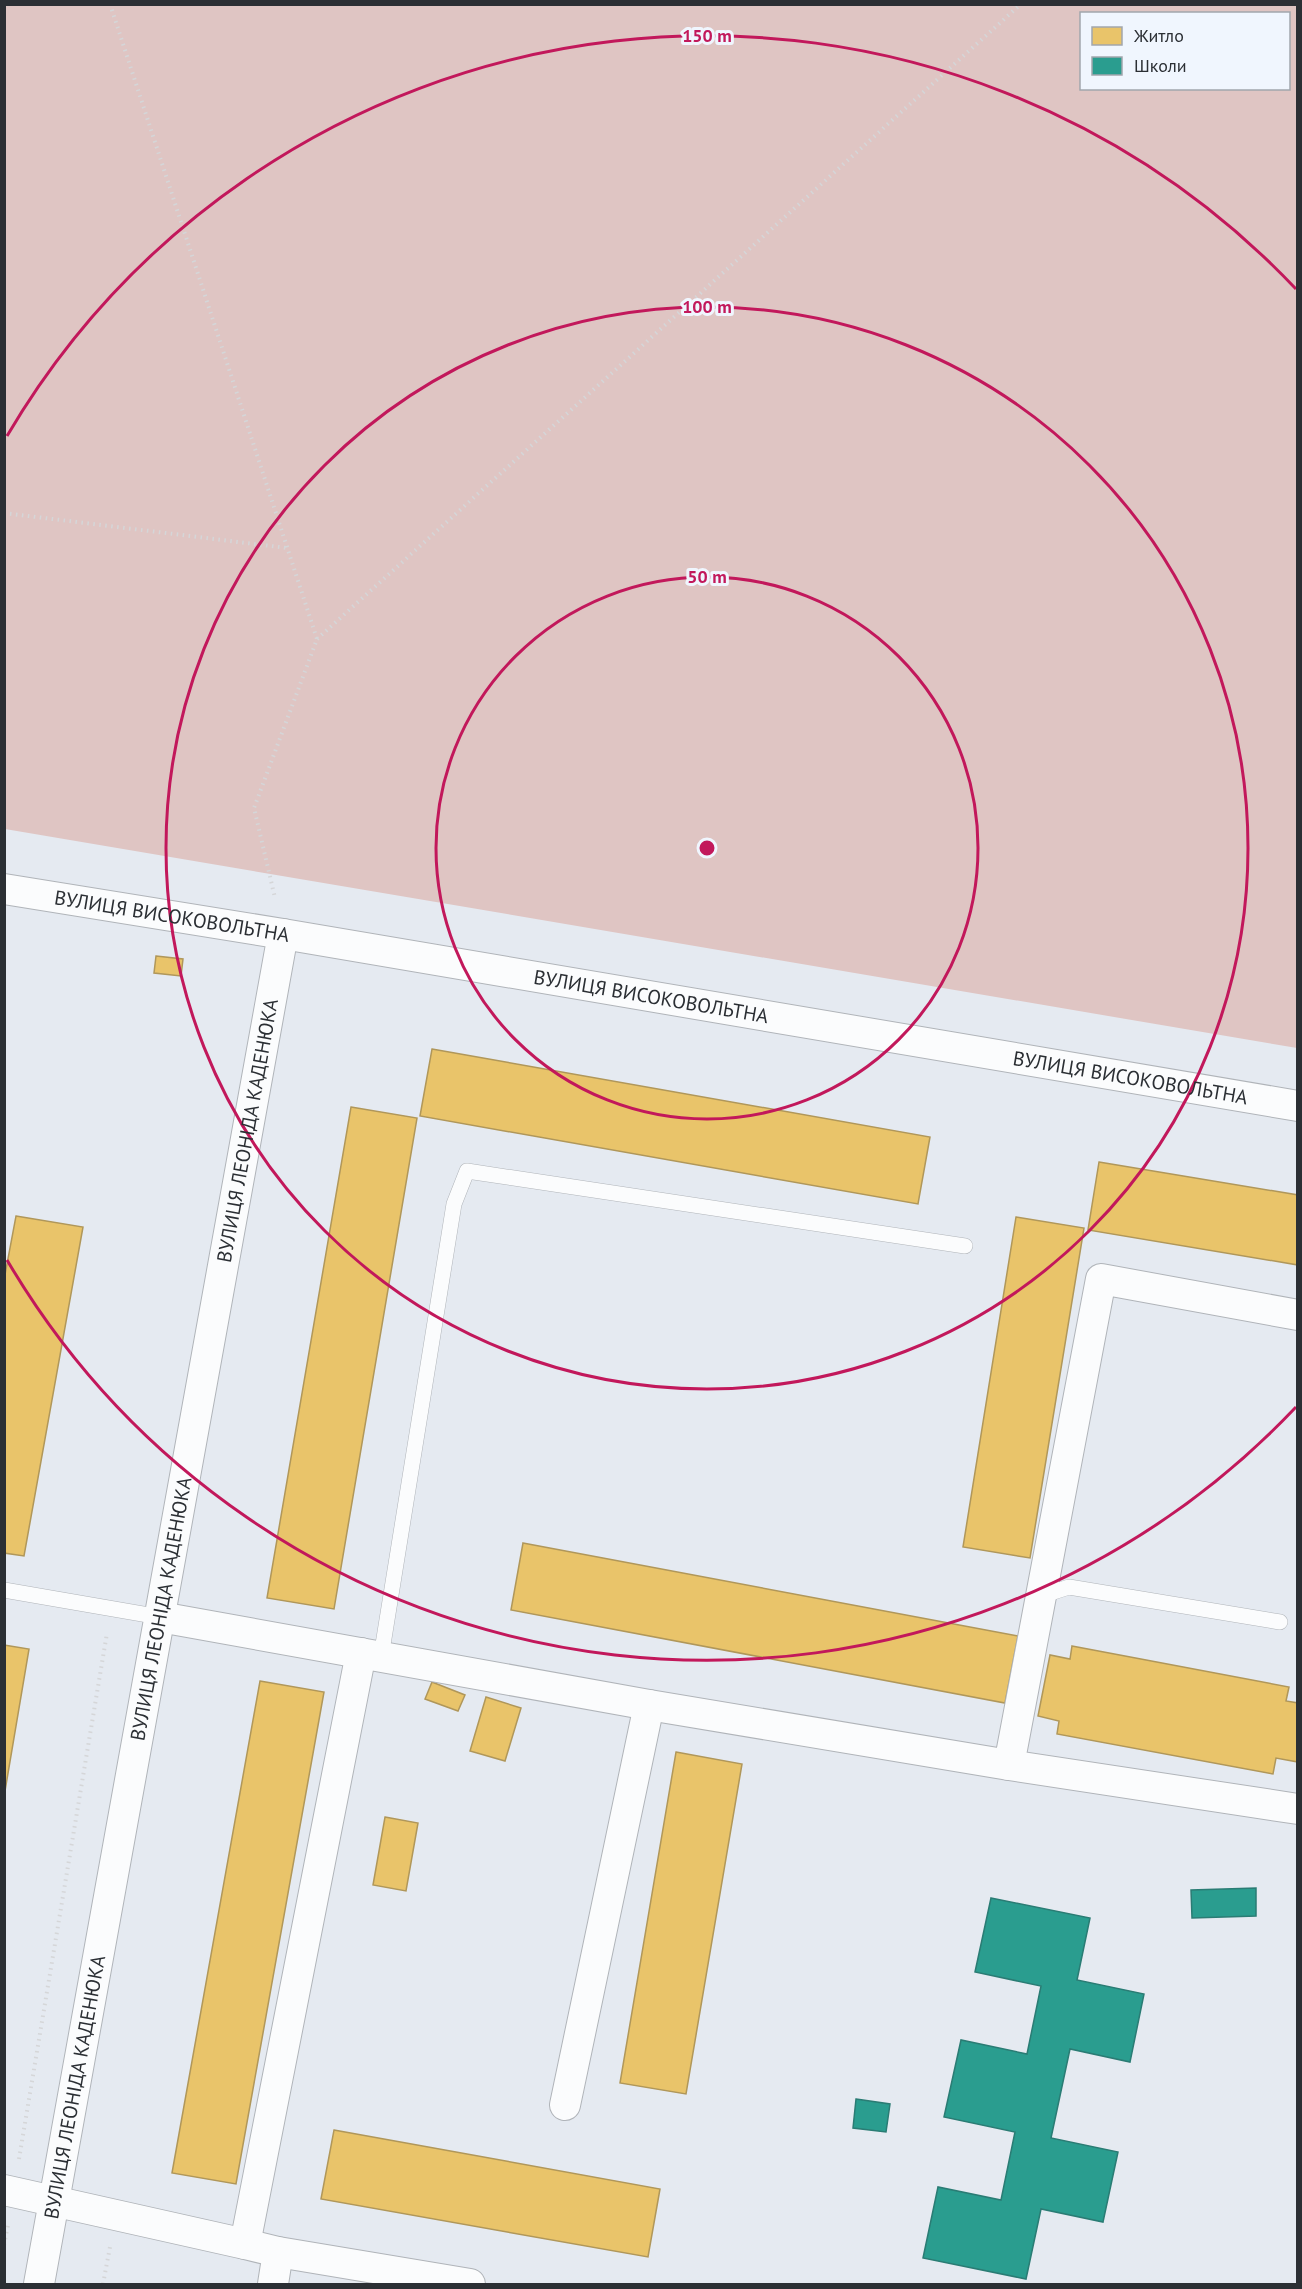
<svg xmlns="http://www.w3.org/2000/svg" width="1302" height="2289" font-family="'PT Sans',sans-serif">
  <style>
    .garden { fill: #dfc5c3; fill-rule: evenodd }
    .homes { fill: #e9c46a; stroke: #b0975a; stroke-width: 1.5 }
    .schools { fill: #2a9d8f; stroke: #2a7c74; stroke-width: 1.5 }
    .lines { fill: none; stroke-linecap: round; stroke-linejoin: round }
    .lane-casing { stroke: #b0b4b9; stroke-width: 16 }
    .street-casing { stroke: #b0b4b9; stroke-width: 32 }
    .path { stroke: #d5d6d8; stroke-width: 4; stroke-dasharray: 1.5 4.5; stroke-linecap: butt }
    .lane { stroke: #fbfcfd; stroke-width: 15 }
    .street { stroke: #fbfcfd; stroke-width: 30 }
    .ring { fill: none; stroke: #c2185b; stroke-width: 3 }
    .labels { text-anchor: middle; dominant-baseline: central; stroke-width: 6; stroke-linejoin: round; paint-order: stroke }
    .street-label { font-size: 20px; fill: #2b2f34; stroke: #f0f6fe }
    .centre { fill: #c2185b; stroke: #f0f6fe; stroke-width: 3 }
    .ring-label { font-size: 18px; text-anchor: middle; font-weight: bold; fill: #c2185b; stroke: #f0f6fe; stroke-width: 6; stroke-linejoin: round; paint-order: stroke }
  </style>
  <rect width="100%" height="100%" fill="#e5eaf1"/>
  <path class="garden" d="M 4,5 L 1297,5 L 1297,1048 L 5,829 ZM 1082,14 L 1288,14 L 1288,88 L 1082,88 Z"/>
  <path class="homes" d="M 156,956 L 183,959 L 181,976 L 154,973 Z
    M 432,1049 L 930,1137 L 918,1204 L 420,1116 Z
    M 351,1107 L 417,1118 L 334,1609 L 267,1598 Z
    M 1099,1162 L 1298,1195 L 1298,1265 L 1088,1230 Z
    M 16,1216 L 83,1227 L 24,1556 L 4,1553 L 4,1280 Z
    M 1016,1217 L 1084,1228 L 1030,1558 L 963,1547 Z
    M 523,1543 L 1018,1636 L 1005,1703 L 511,1610 Z
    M 4,1645 L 29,1649 L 4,1797 Z
    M 1072,1646 L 1289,1687 L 1286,1701 L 1298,1703 L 1298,1762 L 1276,1758 L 1273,1774 L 1057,1734 L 1059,1721 L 1038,1716 L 1050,1655 L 1070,1659 Z
    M 260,1681 L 324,1692 L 236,2184 L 172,2173 Z
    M 432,1682 L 465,1695 L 458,1711 L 425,1699 Z
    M 486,1697 L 521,1708 L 505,1761 L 470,1751 Z
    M 676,1752 L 742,1764 L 686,2094 L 620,2083 Z
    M 385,1817 L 418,1823 L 406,1891 L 373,1885 Z
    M 334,2130 L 660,2189 L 648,2257 L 321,2199 Z"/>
  <path class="schools" d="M 1256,1888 L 1256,1916 L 1192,1918 L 1191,1890 Z
    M 991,1898 L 1090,1918 L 1077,1980 L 1144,1994 L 1130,2062 L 1070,2049 L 1051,2138 L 1118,2152 L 1103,2222 L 1041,2209 L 1026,2279 L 923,2258 L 938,2187 L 1001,2200 L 1015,2132 L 944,2117 L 961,2040 L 1027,2054 L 1041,1986 L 975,1972 Z
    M 856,2099 L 890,2104 L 886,2132 L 853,2128 Z"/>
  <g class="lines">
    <g class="lane-casing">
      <path id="lane" d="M 4,1590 L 160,1617
        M 1041,1596 L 1069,1587 L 1280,1622
        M 381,1657 L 454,1204 L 467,1171 L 965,1246"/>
    </g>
    <g class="street-casing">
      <g id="street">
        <path id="s1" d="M 4,889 L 283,934 L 1298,1106"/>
        <path d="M 160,1617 L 649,1705 L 1009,1765 L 1101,1279 L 1298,1315"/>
        <path d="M 1009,1765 L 1298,1809"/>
        <path d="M 565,2105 L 649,1705"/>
        <path d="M 4,2190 L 245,2244 L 361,1653"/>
        <path d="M 245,2244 L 278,2252 L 470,2284"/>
        <path id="s2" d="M 39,2284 L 283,934"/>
        <path d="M 273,2284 L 278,2252"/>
      </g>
    </g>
    <path class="path" d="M 110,4 L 317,639 L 254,808 L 275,898
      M 4,513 L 287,548
      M 317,639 L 1021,4
      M 19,2159 L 107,1633
      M 4,2245 L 8,2225
      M 103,2284 L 110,2247"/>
    <use href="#lane" class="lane"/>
    <use href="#street" class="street"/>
  </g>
  <g class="ring">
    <circle cx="707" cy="848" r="271"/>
    <circle cx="707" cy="848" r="541"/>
    <path d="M1296 1407A812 812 0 0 1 7 1260M7 436A812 812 0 0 1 1296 289"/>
  </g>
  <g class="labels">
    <g class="street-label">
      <text stroke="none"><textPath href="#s1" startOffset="170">ВУЛИЦЯ ВИСОКОВОЛЬТНА</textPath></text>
      <text stroke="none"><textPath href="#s1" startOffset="656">ВУЛИЦЯ ВИСОКОВОЛЬТНА</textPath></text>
      <text stroke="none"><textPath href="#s1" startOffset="1142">ВУЛИЦЯ ВИСОКОВОЛЬТНА</textPath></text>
      <text stroke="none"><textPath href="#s2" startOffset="1172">ВУЛИЦЯ ЛЕОНІДА КАДЕНЮКА</textPath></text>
      <text stroke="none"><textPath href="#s2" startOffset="686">ВУЛИЦЯ ЛЕОНІДА КАДЕНЮКА</textPath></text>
      <text stroke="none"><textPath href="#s2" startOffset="200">ВУЛИЦЯ ЛЕОНІДА КАДЕНЮКА</textPath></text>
    </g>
  </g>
  <circle cx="707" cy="848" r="9" class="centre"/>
  <g class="ring-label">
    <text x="707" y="42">150 m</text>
    <text x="707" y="313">100 m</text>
    <text x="707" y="583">50 m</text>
  </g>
  <rect width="1302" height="2289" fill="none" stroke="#2b2f34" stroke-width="12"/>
  <rect x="1080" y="12" width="210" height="78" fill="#f0f6fe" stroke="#a1a6ad" stroke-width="1.5"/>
  <rect x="1092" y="27" width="30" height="18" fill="#e9c46a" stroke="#a1a6ad" stroke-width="1.5"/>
  <text x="1134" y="42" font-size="18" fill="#2b2f34">Житло</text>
  <rect x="1092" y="57" width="30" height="18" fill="#2a9d8f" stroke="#a1a6ad" stroke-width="1.5"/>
  <text x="1134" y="72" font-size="18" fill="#2b2f34">Школи</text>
</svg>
